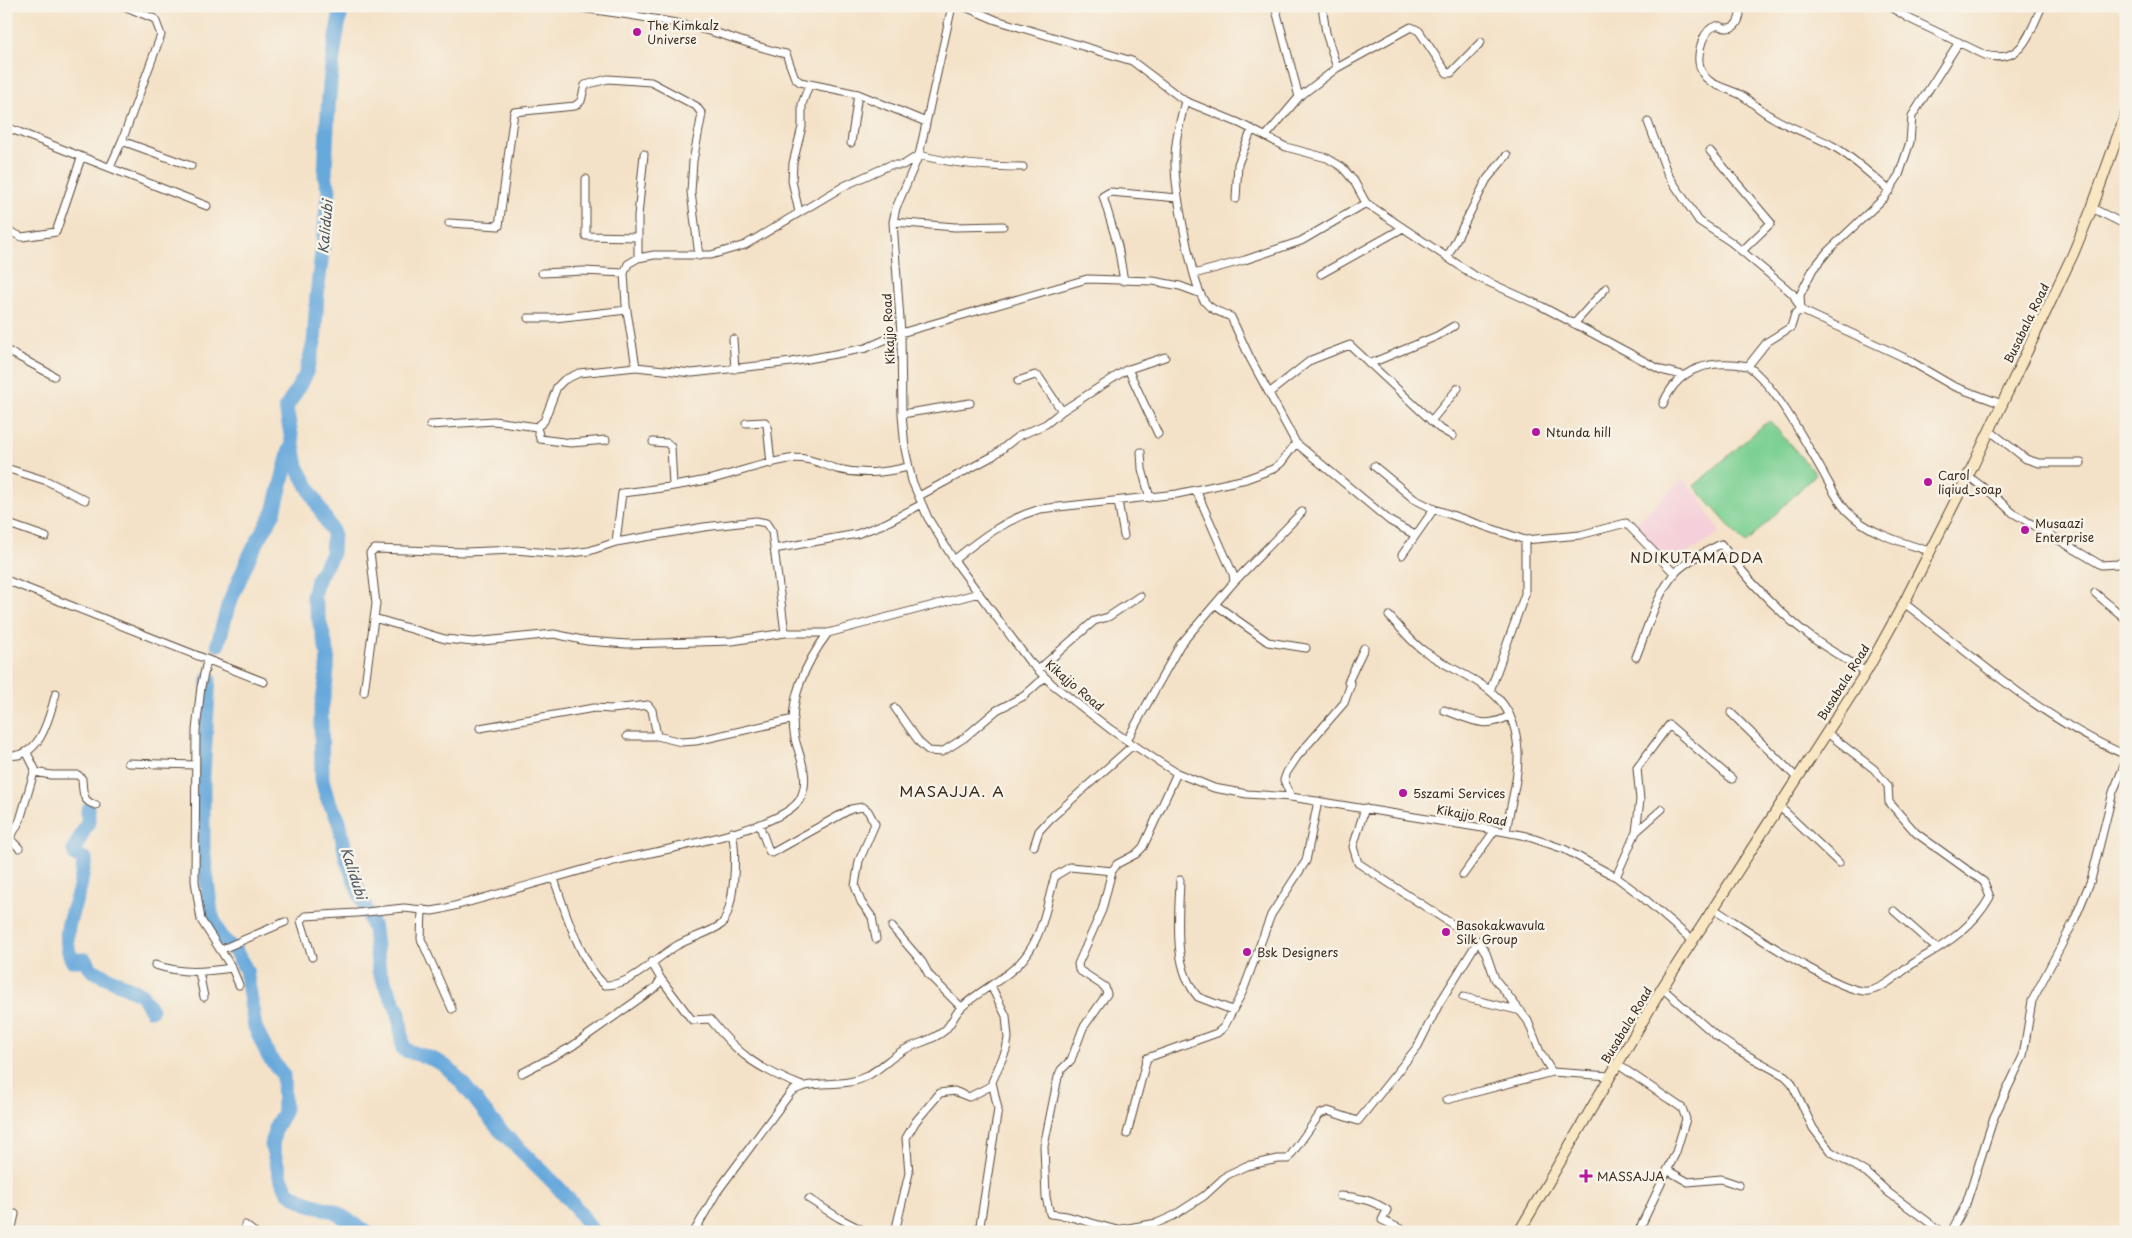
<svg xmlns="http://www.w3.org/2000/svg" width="2132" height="1238" font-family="'Playpen Sans',sans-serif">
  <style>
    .built { fill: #f5cfd9 }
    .green { fill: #7bd093; stroke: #5b7d58 }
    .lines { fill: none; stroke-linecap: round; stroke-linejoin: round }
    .river { stroke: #68a9dc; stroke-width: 15 }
    .street-casing { stroke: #574638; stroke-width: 9 }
    .secondary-casing { stroke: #574638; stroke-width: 12 }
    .street { stroke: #fff; stroke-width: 7 }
    .secondary { stroke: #f9e7c3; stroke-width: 10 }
    .poi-dot { fill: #b5179e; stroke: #f7f3e8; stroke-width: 2 }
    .labels { text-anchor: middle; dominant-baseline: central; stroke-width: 5; stroke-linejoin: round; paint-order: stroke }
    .poi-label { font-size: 12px; fill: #3b2a1e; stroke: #f7f3e8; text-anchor: start }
    .street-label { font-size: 12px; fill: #3b2a1e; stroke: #f7f3e8 }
    .water-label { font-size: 14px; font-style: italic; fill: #4b5660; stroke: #f7f3e8 }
    .neighbourhood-label { font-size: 14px; letter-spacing: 1px; fill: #3b2a1e; stroke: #f7f3e8 }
    .quarter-label { font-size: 15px; letter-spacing: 1px; fill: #3b2a1e; stroke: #f7f3e8 }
  </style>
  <rect width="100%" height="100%" fill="#f7f3e8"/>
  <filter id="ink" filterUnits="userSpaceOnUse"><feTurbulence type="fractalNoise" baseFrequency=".02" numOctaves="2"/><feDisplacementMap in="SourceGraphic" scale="10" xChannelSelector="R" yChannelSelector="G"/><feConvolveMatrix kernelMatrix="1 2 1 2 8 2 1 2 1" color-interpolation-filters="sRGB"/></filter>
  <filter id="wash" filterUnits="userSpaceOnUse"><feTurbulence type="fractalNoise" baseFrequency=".0096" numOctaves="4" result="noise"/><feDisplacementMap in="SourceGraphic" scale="20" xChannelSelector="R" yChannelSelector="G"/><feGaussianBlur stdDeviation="1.12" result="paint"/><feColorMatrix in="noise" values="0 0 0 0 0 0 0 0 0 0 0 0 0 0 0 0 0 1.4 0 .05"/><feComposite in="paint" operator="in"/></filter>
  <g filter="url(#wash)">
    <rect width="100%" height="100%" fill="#f4e2c8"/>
    <path class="built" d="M 1683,479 L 1700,498 L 1720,533 L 1682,556 L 1671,565 L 1633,525 Z"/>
    <path class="green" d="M 1769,420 L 1816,474 L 1745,544 L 1694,486 Z"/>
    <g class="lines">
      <path class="river" d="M 342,6 C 329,65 327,117 325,177 L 329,190 L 317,296 L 314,343 L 305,376 L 286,408 L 297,466 L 333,533 L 332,554 L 317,580 L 313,596 L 328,655 L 326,681 L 321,711 L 322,779 L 327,798 L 339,821 L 347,861 L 374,930 L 379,971 L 399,1013 L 403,1049 C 416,1055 434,1057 445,1066 C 467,1084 481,1110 500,1130 C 533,1163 568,1192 593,1232
        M 218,644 L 228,606 L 250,555 L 274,512 L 290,449
        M 209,678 L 203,775 L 203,848 L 211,913 L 219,935 L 236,952 L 246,970 L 255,1027 L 269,1057 L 283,1075 L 284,1112 L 275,1128 L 272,1146 L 280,1176 L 288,1192 L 307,1203 L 333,1211 L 367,1232
        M 88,810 L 88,822 L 74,850 L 76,856 L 85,859 C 83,868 82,878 80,887 C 73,912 60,934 72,960 L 85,960 L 92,970 L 141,994 L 151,1010"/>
    </g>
  </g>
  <g filter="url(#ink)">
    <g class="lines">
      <g class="street-casing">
        <path id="street" d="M 565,6 C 609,12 651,17 694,27 C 725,34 755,47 786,54 L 795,78 L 800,82 L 858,94 L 926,122
          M 952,6 L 919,155 L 896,208 L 893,222 L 901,333 L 902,414 L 905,449 L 912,481 L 928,518 L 954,560 L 1029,661 L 1052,684 L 1110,729 L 1153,758 L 1177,773 L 1214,788 L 1247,794 L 1291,797 L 1495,830 L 1526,836 L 1564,849 L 1616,877 L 1640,895 L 1693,941
          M 963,6 L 996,20 L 1132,61 L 1185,101 L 1239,123 L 1286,147 L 1327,158 L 1342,167 L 1354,181 L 1366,203 L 1475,276 L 1541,306 L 1661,370 L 1682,375
          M 1740,6 C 1741,15 1739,29 1726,28 C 1722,28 1720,25 1716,26 C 1703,29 1698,51 1699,62 C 1702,86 1724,86 1741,95 C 1752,102 1761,111 1772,117 C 1791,129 1814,135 1833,146 C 1854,158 1872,176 1890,191
          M 1889,6 L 1910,19 L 1985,55 C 2022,65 2029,34 2042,6
          M 1959,42 L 1912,116 L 1910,142 L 1899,175 L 1884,198 L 1828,251 L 1813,269 L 1800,295 L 1801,310 L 1903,357 L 1953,386 L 2002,404
          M 1337,68 L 1411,27 L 1419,31 L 1447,73 L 1451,73 L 1481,42
          M 1299,97 L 1337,68 L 1326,33 L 1322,6
          M 1185,101 C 1180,122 1174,143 1175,165 C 1175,189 1192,286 1205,302 C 1212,311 1221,312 1231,317 L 1250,358 L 1296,443 L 1390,521 L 1415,535
          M 1648,122 L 1668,175 L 1699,221 L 1731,242 L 1793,294 L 1801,310 L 1795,314 L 1791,327 L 1767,342 L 1748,366
          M 6,127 L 207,206
          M 1266,136 L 1299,97 L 1275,6
          M 122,141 L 191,166
          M 851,143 L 858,94
          M 1710,151 L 1771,223 L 1742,251
          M 110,167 L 122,141 L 161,35 L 155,19 L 124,6
          M 586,179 L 586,236 L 638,237
          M 1236,199 L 1238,164 L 1252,129
          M 2092,208 L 2126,225
          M 799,212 L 792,181 L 793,163 L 802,127 L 802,104 L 809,85
          M 893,222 L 955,227 L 1003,226
          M 449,223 L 499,226 L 514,112 L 575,106 L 581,101 L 585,85 L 608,79 L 651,82 L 696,106 L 702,114 L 693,161 L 691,192 L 699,256
          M 6,230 L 22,237 L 56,232 L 81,158
          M 1448,256 L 1487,179 L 1507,155
          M 638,258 L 638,216 L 644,154
          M 542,273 L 583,271 L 624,273
          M 1194,274 L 1245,260 L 1301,241 L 1366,203
          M 1321,274 L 1403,228
          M 1124,281 L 1118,246 L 1103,196 L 1110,192 L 1178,198
          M 528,318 L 555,318 L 627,310
          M 1574,324 L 1606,288
          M 733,339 L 735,369
          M 6,350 L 54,376
          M 1369,364 L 1437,336 L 1454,326
          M 636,367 L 626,305 L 624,273 L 628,264 L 638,258 L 654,255 L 711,255 L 745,245 L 844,186 L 890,165 L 903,165 L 919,155 C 954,164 987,167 1023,167
          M 1128,369 L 1158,434
          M 1018,381 L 1035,375 L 1039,377 L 1062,411
          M 1269,393 L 1311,360 L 1350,345 L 1439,428 L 1453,436
          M 1663,404 C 1678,367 1711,359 1748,366 C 1776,387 1803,438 1821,469 C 1829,483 1836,499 1847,511 C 1868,533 1901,542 1929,551
          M 902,414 L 970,403
          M 1431,421 L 1458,388
          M 746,423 L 765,422 L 767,425 L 771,464
          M 430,425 L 494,421 L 537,427 L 544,421 L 557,387 L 564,380 L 579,373 L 636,367 L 692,373 L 792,362 L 835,354 L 866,348 L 901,333 L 1087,279 L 1153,281 L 1180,286 L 1199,293
          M 537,427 L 540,439 L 571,443 L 606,440
          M 1989,430 L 2026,459 L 2039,463 L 2081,463
          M 653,442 L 667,443 L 671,447 L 673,485
          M 1141,452 L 1142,469 L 1150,498
          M 1374,466 L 1414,499 L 1434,509
          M 6,468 L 47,481 L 85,500
          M 1968,476 L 1992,494 L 2013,513 L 2101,565 L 2118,564 L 2126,559
          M 919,496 L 993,456 L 1017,437 L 1046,424 L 1062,411 L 1126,370 L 1165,357
          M 1118,501 L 1124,536
          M 6,523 L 46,537
          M 616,542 L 622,493 C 652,490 682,485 712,479 C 737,473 763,463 789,459 C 806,456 821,464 837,469 C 862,475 883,473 908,467
          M 774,549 L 857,534 L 886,523 L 922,504
          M 1402,555 L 1434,509 L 1525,540 L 1580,535 L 1626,523 L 1675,574
          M 954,560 C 981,538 1006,519 1040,509 L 1177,494 L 1246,479 L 1273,469 L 1281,463 L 1296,443
          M 6,580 L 264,682
          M 1234,582 L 1302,512
          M 2095,593 L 2126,619
          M 1904,603 C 1975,657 2042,720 2126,755
          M 1216,605 L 1268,642 L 1306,648
          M 1389,616 C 1400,627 1411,642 1424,651 C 1468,682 1515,685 1518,752 C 1519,778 1510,806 1506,832
          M 374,618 L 445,639 L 473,642 L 554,634 L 587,641 L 627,644 L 732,641 L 785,633 L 828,633 L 979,593
          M 1636,657 C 1647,630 1656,595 1675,573 C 1688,560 1705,552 1721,544 C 1746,578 1777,611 1811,637 C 1828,650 1848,660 1866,672
          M 207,661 L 201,687 L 196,730 L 195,881 L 201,920 L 232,968 L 239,985
          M 1038,670 L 1094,621 L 1108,617 L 1140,596
          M 1490,691 L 1525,594 L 1525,540
          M 364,692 L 376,604 L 371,560 L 370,553 L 375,549 L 465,552 L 515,550 L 562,554 L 589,551 L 616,542 L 704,527 L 756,521 L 766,523 L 772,532 L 785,633
          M 895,708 L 920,743 L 929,751 L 942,752 L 964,738 L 997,710 L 1024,696 L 1045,677
          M 1444,710 C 1470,719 1484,730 1509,716
          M 1731,713 L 1797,778
          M 480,728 L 594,708 L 612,709 L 648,705 L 652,710 L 657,736
          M 627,736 L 657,736 L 681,742 L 696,741 L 794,719
          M 1127,740 L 1180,645 L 1234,582 L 1233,574 L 1196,490
          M 6,755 C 40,761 49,718 56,693
          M 128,763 L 195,765
          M 35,772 L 51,775 L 78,775 L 82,779 C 83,792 82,802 96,805
          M 1291,797 L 1284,780 L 1287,772 L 1297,757 L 1344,703 L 1351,684 L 1348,682 L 1364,648
          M 1779,806 L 1839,863
          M 1365,808 L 1353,847 L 1358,863 L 1478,941 L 1486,953 L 1495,979 L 1528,1021 L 1540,1052 L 1552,1072
          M 759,824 L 769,851 L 772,853 L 851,809 L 863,807 L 868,811 L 875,824 L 859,861 L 855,886 L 861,902 L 872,917 L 876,939
          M 1636,832 L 1662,809
          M 1034,846 L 1039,831 L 1049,820 L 1133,745
          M 19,848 L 11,840 L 11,837 L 20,820 L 35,769 L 27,753
          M 1463,875 L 1495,830
          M 1616,877 L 1636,832 L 1640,800 L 1637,768 L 1669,725 L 1732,779
          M 554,879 C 564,908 582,966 605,985 C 631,986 654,959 676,946 C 691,937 708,934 722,924 C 735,905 737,854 732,832
          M 1180,880 C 1179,918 1172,966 1198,997 L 1232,1010
          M 422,909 L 421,939 L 452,1009
          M 1714,909 C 1742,926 1841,995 1868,991 C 1887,988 1904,968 1920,959 C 1948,943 1974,926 1990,897 L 1984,882 L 1916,833 L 1889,802 L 1888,786 L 1874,769 L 1826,732
          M 1894,911 L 1937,949
          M 892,927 L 922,962 L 929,975 L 961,1007
          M 220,950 L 285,922
          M 312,957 L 301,921 L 305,916 L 357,913 L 404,908 L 432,911 L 443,909 C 500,894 557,877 614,861 C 650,852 787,830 801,797 C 810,777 800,758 795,739 C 787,701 806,662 828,633
          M 155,965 C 183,974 203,972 232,968
          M 199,972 L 204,997
          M 661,979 L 692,1020 L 710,1019 C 739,1056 759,1069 802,1086
          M 1662,988 L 1715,1035 L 1736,1049 L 1785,1076 L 1791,1082 L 1813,1128 L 1830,1151 L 1867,1173 L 1889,1193 L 1942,1232
          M 1463,997 L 1521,1011
          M 1617,1064 L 1682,1108 L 1686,1119 L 1676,1152 L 1638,1232
          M 522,1073 L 571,1047 L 656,987 L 661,979 L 651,962
          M 1446,1100 L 1552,1072 L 1610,1076
          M 1127,1134 L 1147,1058 L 1217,1033 L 1224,1027 L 1243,991 L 1271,915 L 1306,861 L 1318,801
          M 1667,1170 L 1688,1182 L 1721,1179 L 1739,1185
          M 1340,1196 C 1358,1197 1372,1200 1387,1210 L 1382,1220 L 1407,1232
          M 809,1199 L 839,1218 L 866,1232
          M 245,1225 L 254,1232
          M 1117,1230 L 1067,1216 L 1050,1214 L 1046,1197 L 1044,1146 L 1058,1077 L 1061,1070 L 1071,1060 L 1083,1028 L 1107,994 L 1105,987 L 1079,970 L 1078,964 L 1102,910 L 1112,871 L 1117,864 L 1136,854 L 1143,847 L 1177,773
          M 11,1232 L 15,1214
          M 694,1232 L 717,1192 L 791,1092 C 813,1078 841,1089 865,1077 C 879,1070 889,1059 902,1051 C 916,1043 932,1041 944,1031 C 952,1024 954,1014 962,1007 C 984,986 1015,976 1031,948 C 1044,927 1048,899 1055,876 L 1070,867 L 1112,871
          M 895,1232 L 909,1173 L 906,1138 L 916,1121 L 940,1093 L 954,1091 L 969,1097 L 991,1086
          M 979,1232 L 998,1109 L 992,1082 L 1006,1050 L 1008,1038 L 1006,1016 L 991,986
          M 1117,1232 L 1117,1230 L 1157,1223 L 1173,1216 L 1204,1196 L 1227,1175 L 1246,1166 L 1278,1159 L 1288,1159 L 1320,1114 L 1328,1111 L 1358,1121 L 1418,1046 L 1439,1004 L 1478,941
          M 1951,1232 L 1966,1204 L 1994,1117 L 2023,1056 L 2032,1001 L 2074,921 L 2091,880 L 2113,792 L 2126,761"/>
      </g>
      <g class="secondary-casing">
        <path id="secondary" d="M 1519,1232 L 1662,988 L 1866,672 L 1904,603 L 1968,476 L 2073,254 L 2092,208 L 2126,113"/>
      </g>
      <use href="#street" class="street"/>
      <use href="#secondary" class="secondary"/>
    </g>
  </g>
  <g class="poi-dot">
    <circle cx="637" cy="32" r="5"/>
    <circle cx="1536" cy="432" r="5"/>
    <circle cx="1928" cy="482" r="5"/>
    <circle cx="2025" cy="530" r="5"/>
    <circle cx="1403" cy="793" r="5"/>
    <circle cx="1446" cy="932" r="5"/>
    <circle cx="1247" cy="952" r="5"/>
    <path d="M1583.5 1168.5h5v5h5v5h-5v5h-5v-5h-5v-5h5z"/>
  </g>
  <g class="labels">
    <g class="poi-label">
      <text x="647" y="25">The Kimkalz<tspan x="647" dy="14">Universe</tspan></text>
      <text x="1546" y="432">Ntunda hill</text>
      <text x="1938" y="475">Carol<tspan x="1938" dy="14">liqiud_soap</tspan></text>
      <text x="2035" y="523">Musaazi<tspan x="2035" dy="14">Enterprise</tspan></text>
      <text x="1413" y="793">5szami Services</text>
      <text x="1456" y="925">Basokakwavula<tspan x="1456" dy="14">Silk Group</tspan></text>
      <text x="1257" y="952">Bsk Designers</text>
      <text x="1597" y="1176">MASSAJJA</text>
    </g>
    <g class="street-label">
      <text transform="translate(2026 323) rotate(-64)">Busabala Road</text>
      <text transform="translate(888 329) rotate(-93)">Kikajjo Road</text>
      <text transform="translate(1843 682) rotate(-58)">Busabala Road</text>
      <text transform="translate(1075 685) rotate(40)">Kikajjo Road</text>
      <text transform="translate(1472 815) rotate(10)">Kikajjo Road</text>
      <text transform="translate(1626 1025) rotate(-59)">Busabala Road</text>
    </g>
    <g class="water-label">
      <text transform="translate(325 227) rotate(-85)">Kalidubi</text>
      <text transform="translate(354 873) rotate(72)">Kalidubi</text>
    </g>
    <g class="neighbourhood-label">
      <text x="1697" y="557">NDIKUTAMADDA</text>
    </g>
    <g class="quarter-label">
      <text x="952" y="790">MASAJJA. A</text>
    </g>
  </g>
  <rect width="2132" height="1238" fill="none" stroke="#f7f3e8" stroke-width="25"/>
</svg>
